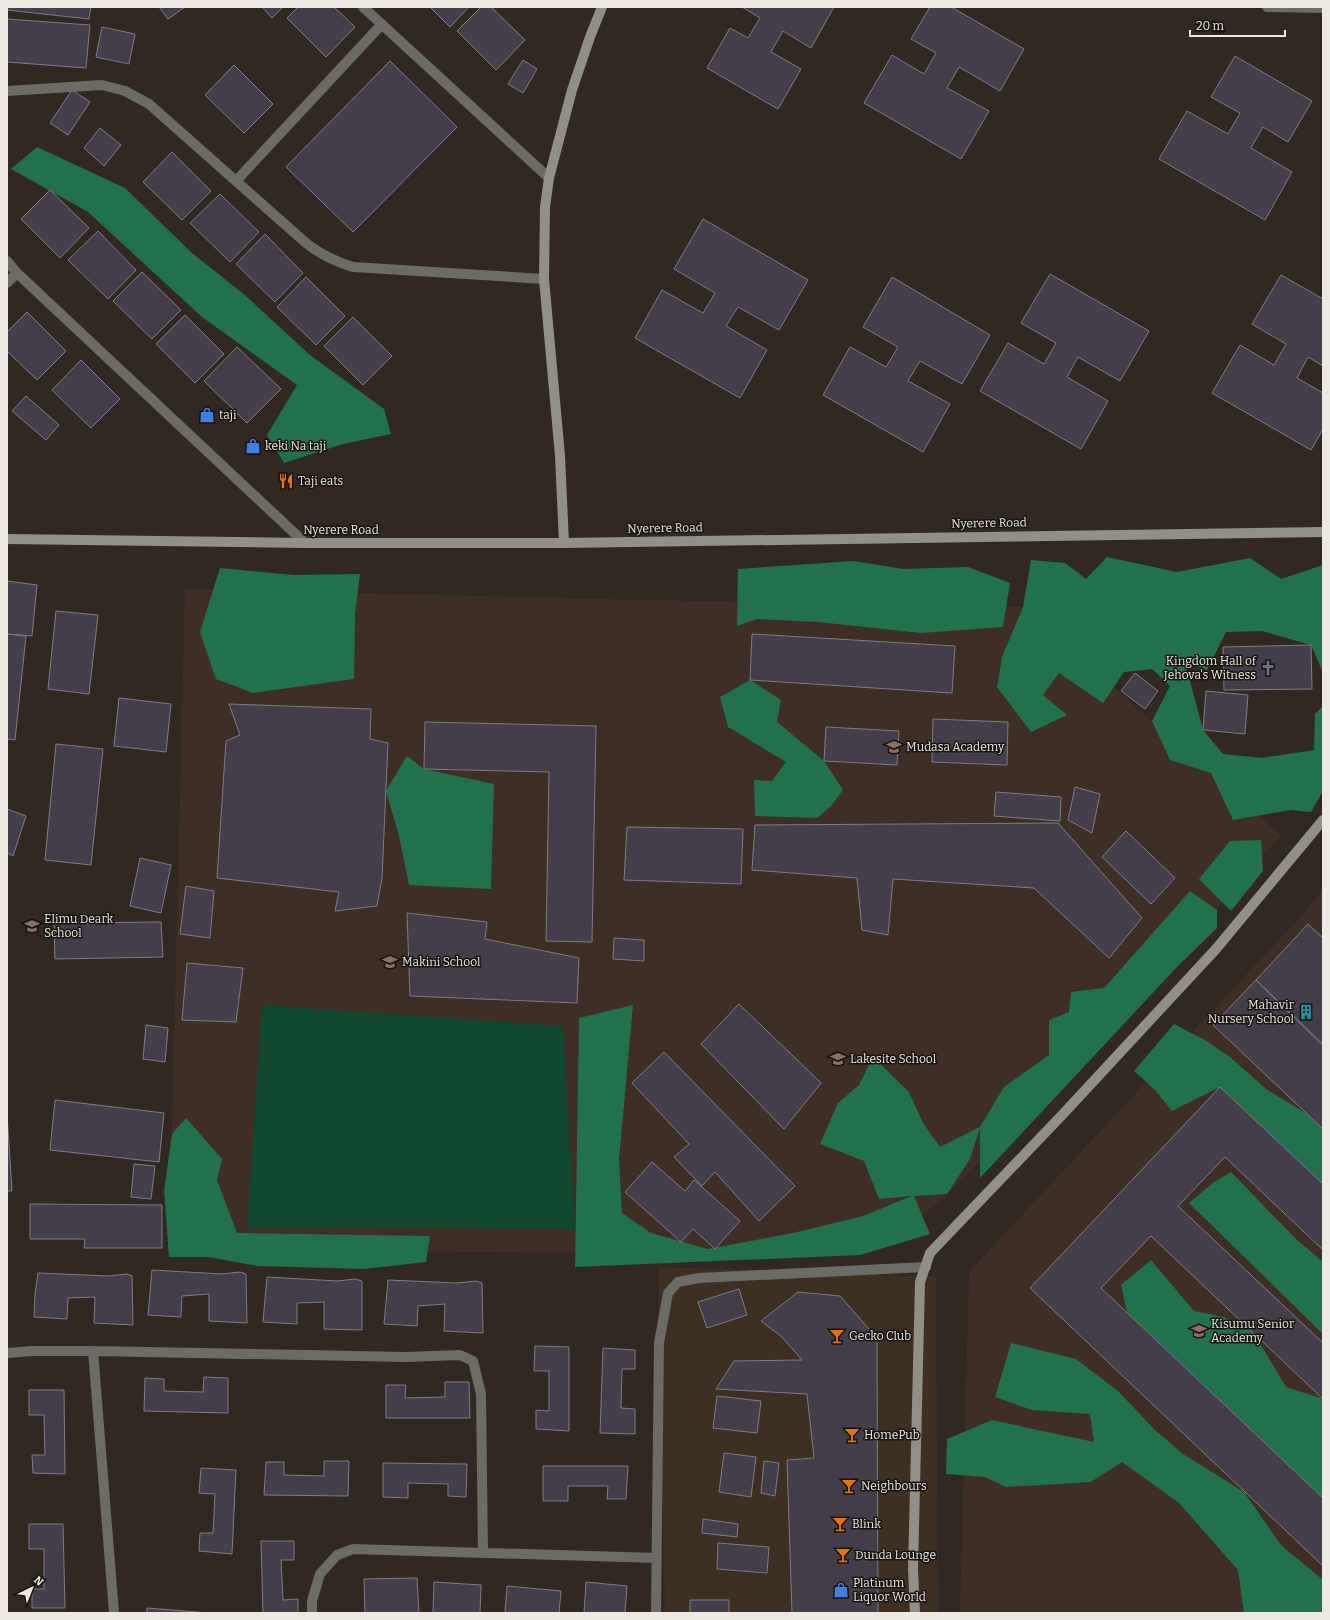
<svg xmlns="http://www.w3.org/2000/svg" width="1330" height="1620" font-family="Bitter,serif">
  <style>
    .commercial { fill: #3e2f23 }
    .education { fill: #3f2e25 }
    .green { fill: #11472f }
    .forest { fill: #21714d }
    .building { fill: #433e49; stroke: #807b87 }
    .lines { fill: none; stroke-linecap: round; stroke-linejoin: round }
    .street { stroke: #6c6b66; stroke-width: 10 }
    .secondary { stroke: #918f86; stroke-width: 10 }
    .labels { text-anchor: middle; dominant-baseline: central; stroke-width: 3; stroke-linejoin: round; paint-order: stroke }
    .poi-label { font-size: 12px; fill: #ede8e2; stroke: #16130f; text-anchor: start }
    .street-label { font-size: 12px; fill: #ede8e2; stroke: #16130f }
  </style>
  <rect width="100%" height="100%" fill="#312921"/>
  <path class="commercial" d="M 658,1267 L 936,1277 L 938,1613 L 665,1613 Z"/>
  <path class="education" d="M 185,589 L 648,600 L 1023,607 L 1281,835 L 1190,940 L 965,1178 L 929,1210 L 872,1244 L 589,1253 L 169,1249 Z
    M 1323,890 L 1323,1613 L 960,1613 L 969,1272 L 1301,916 Z"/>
  <path class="green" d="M 262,1005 L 563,1026 L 575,1229 L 247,1227 Z"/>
  <path class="forest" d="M 37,147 L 125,188 L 192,253 L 246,296 L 310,355 L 384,409 L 391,434 L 343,444 L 284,463 L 267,435 L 297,385 L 202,317 L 88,212 L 11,169 Z
    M 1107,557 L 1177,572 L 1250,558 L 1281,579 L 1323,565 L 1323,672 L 1311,645 L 1262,631 L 1226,632 L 1207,670 L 1185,662 L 1203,730 L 1223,754 L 1262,758 L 1314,750 L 1315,714 L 1323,706 L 1323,791 L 1311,812 L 1291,810 L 1233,820 L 1211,773 L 1170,760 L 1152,721 L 1170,686 L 1152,669 L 1124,672 L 1103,703 L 1059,673 L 1043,695 L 1067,715 L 1031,732 L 997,687 L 1002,657 L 1023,607 L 1031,560 L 1065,563 L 1086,579 Z
    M 854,561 L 903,569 L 968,567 L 1010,583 L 1003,627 L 921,633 L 818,622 L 757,619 L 737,626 L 738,569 Z
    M 220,568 L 293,575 L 360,574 L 355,614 L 354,679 L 253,693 L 216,679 L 200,632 Z
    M 750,680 L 781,700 L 777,722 L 824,761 L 843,790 L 831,806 L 817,818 L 755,816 L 754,780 L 772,781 L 786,762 L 728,727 L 720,697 Z
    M 407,756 L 424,769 L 494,784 L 491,889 L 409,885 L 399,836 L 386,791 Z
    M 1261,840 L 1263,871 L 1231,911 L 1199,879 L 1230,841 Z
    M 1190,891 L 1217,910 L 1217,928 L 1176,968 L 980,1178 L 980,1128 L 970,1159 L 947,1194 L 914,1196 L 930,1234 L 860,1255 L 575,1267 L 579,1018 L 633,1005 L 619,1160 L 622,1213 L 651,1233 L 708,1249 L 793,1233 L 863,1216 L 912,1196 L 879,1199 L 864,1161 L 820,1144 L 838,1103 L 859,1085 L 873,1057 L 909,1092 L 923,1123 L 940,1147 L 980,1127 L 1004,1087 L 1049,1055 L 1049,1020 L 1069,1012 L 1071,992 L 1104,988 Z
    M 1174,1024 L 1205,1040 L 1230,1057 L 1266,1089 L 1307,1114 L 1323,1129 L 1323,1184 L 1220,1087 L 1172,1111 L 1155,1090 L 1134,1071 Z
    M 186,1118 L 222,1159 L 217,1180 L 237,1233 L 430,1236 L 426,1262 L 364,1269 L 258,1266 L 208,1257 L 169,1257 L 164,1191 L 172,1134 Z
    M 1231,1172 L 1296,1239 L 1323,1262 L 1323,1334 L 1189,1203 L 1214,1182 Z
    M 1151,1260 L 1194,1311 L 1224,1317 L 1254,1333 L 1286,1387 L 1323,1399 L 1323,1498 L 1127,1312 L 1121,1285 Z
    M 1011,1343 L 1076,1359 L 1119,1392 L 1155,1430 L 1183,1454 L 1244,1492 L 1281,1545 L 1323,1580 L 1323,1613 L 1244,1613 L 1238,1570 L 1179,1503 L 1122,1462 L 1091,1482 L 1006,1487 L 985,1477 L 946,1474 L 947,1439 L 992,1420 L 1094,1442 L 1090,1414 L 1032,1410 L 995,1397 Z"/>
  <path class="building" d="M 7,7 L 91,7 L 89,19 L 7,10 Z
    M 159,7 L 185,7 L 168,19 Z
    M 262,7 L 283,7 L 272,18 Z
    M 298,7 L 334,7 L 355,27 L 326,57 L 287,18 Z
    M 430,7 L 469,7 L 450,27 Z
    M 481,7 L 491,7 L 525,40 L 496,70 L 457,31 Z
    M 742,7 L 834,7 L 811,48 L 783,31 L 771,52 L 801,69 L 778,109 L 707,68 L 730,28 L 748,38 L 760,18 Z
    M 930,7 L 951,7 L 1024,49 L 1000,91 L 959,67 L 947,88 L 989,111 L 961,159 L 864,103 L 892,55 L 924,74 L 936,53 L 911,39 Z
    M 7,19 L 90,25 L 86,68 L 7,62 Z
    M 102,27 L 135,34 L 129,64 L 96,57 Z
    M 1235,56 L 1312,101 L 1288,142 L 1263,127 L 1251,148 L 1292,172 L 1265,220 L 1159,159 L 1187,111 L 1228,134 L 1240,113 L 1211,97 Z
    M 523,60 L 537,69 L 523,93 L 508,84 Z
    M 390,61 L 457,127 L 353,232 L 286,167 Z
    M 234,65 L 273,104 L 244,133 L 205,95 Z
    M 72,90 L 90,102 L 68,135 L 50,123 Z
    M 100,128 L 121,145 L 104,166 L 84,148 Z
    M 172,152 L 211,191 L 182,220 L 143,182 Z
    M 50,190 L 89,228 L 60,258 L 21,219 Z
    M 220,194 L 259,232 L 230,262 L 190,223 Z
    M 703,219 L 808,280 L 779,330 L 738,307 L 726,326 L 767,350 L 740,398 L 635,338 L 662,290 L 703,313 L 715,293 L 674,269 Z
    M 98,231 L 136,270 L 108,299 L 68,260 Z
    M 265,234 L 303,273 L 275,302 L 236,264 Z
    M 142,272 L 181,310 L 152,339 L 113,301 Z
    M 1050,274 L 1149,331 L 1120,381 L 1078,357 L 1067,377 L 1108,401 L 1081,449 L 980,391 L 1008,343 L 1044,364 L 1056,343 L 1021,323 Z
    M 1281,275 L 1323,299 L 1323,366 L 1308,357 L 1297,378 L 1323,393 L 1323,429 L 1311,450 L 1212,393 L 1240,345 L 1274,365 L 1286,344 L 1252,324 Z
    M 306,277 L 345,316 L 316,345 L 277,307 Z
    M 892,277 L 990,335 L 962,384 L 920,361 L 908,381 L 950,404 L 923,452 L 823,395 L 850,347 L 886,367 L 898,347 L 863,327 Z
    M 27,312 L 66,351 L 37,380 L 7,351 L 7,332 Z
    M 185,315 L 224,354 L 195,383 L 156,344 Z
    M 353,317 L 392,356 L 363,385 L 324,346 Z
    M 237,347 L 281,389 L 247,423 L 204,381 Z
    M 81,360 L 120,399 L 91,428 L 52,390 Z
    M 26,396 L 59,425 L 46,440 L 12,411 Z
    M 7,581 L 37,585 L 32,636 L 7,634 Z
    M 56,611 L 98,615 L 89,694 L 48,689 Z
    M 7,634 L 26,636 L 15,740 L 7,739 Z
    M 752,634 L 955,646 L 952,693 L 750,680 Z
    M 1311,645 L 1312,689 L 1224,690 L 1223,647 Z
    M 1135,673 L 1158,691 L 1145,709 L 1121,691 Z
    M 1206,691 L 1248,695 L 1245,734 L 1203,730 Z
    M 119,698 L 171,704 L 166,752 L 114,746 Z
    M 229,704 L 371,709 L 370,739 L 388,743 L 382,878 L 377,906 L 335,911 L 339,892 L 217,878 L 226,741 L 240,735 Z
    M 933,719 L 1008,722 L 1007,765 L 932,762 Z
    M 425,722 L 596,726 L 592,942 L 546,941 L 549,772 L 424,769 Z
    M 826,727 L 899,731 L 897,765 L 824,761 Z
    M 56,744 L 103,749 L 91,865 L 45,860 Z
    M 1075,787 L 1100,794 L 1092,833 L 1068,820 Z
    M 996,792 L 1061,797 L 1060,821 L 994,816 Z
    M 7,809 L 26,816 L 13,856 L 7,853 Z
    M 1058,823 L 1142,918 L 1109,958 L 1034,888 L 893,879 L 888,935 L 862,930 L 857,878 L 752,870 L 755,825 Z
    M 627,827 L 743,829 L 741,884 L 624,880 Z
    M 1126,831 L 1175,878 L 1151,904 L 1102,857 Z
    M 140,858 L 171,865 L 161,913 L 130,906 Z
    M 186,886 L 214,891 L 210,938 L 180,934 Z
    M 407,913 L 487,922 L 485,939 L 579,958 L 577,1003 L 410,996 Z
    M 161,922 L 163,957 L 55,959 L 54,923 Z
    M 1308,924 L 1323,938 L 1323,1044 L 1256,980 Z
    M 614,938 L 644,940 L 644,961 L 613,959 Z
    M 187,963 L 243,968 L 236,1022 L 182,1020 Z
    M 1256,980 L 1323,1046 L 1323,1129 L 1213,1025 Z
    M 739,1004 L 821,1083 L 784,1129 L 701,1044 Z
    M 146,1025 L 168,1028 L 165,1062 L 143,1059 Z
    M 664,1052 L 795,1186 L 759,1221 L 715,1172 L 702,1186 L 674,1157 L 689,1144 L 632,1083 Z
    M 1220,1087 L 1323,1184 L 1323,1250 L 1225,1157 L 1178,1206 L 1323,1343 L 1323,1399 L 1151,1236 L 1101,1288 L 1323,1498 L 1323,1566 L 1030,1288 Z
    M 55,1100 L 164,1113 L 159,1162 L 50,1150 Z
    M 7,1114 L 12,1191 L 7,1191 Z
    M 652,1162 L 685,1191 L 694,1180 L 740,1221 L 715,1249 L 693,1229 L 681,1242 L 625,1192 Z
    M 134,1164 L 155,1166 L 151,1199 L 131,1197 Z
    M 30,1204 L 162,1205 L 162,1248 L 84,1248 L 85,1239 L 30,1239 Z
    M 152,1270 L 222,1274 L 240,1272 L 246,1274 L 247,1323 L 209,1321 L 209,1294 L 182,1296 L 181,1317 L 148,1315 Z
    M 38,1273 L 108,1276 L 127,1274 L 132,1276 L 133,1325 L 94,1323 L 95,1297 L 68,1298 L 67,1319 L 34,1317 L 35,1294 Z
    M 267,1277 L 337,1281 L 355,1279 L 362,1281 L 362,1330 L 324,1329 L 324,1302 L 297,1303 L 297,1324 L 263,1322 Z
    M 388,1280 L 457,1283 L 476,1281 L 482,1283 L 483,1333 L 444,1331 L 445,1304 L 418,1306 L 417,1326 L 384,1324 Z
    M 739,1289 L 747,1315 L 707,1328 L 698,1302 Z
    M 798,1292 L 840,1296 L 877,1338 L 878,1613 L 792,1613 L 787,1460 L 814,1458 L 807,1394 L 716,1389 L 734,1361 L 802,1360 L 782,1337 L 761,1321 Z
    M 535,1346 L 569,1347 L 569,1431 L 536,1429 L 536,1410 L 549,1411 L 549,1371 L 534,1371 Z
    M 603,1348 L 635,1350 L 635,1369 L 622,1369 L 621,1408 L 635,1409 L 635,1434 L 600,1433 Z
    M 204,1377 L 228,1378 L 228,1413 L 144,1411 L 145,1378 L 164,1379 L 164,1391 L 203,1392 Z
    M 445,1382 L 469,1382 L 470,1418 L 386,1418 L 386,1385 L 406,1385 L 405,1398 L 445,1397 Z
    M 29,1390 L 64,1390 L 65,1474 L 33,1473 L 32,1455 L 45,1455 L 44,1415 L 29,1415 Z
    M 717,1396 L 761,1401 L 757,1433 L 713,1428 Z
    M 724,1453 L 756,1457 L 751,1497 L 719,1492 Z
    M 324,1461 L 349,1461 L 348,1496 L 264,1495 L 266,1462 L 284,1462 L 284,1475 L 324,1476 Z
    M 764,1461 L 779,1463 L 775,1496 L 761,1493 Z
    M 383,1463 L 467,1464 L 466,1497 L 448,1496 L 448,1484 L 408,1483 L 408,1498 L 383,1497 Z
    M 543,1466 L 628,1466 L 626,1499 L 607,1499 L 608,1486 L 568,1486 L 568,1501 L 543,1501 Z
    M 201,1468 L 236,1470 L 232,1554 L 199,1551 L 200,1533 L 213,1533 L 215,1494 L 199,1493 Z
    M 703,1519 L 738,1524 L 737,1537 L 702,1533 Z
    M 29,1524 L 63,1524 L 65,1608 L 32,1608 L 32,1589 L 44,1589 L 44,1549 L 29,1549 Z
    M 261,1541 L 294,1541 L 294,1560 L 281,1560 L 283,1600 L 298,1599 L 298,1613 L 263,1613 Z
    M 718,1543 L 769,1547 L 767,1573 L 717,1569 Z
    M 417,1578 L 419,1613 L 365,1613 L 364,1579 Z
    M 434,1582 L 481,1585 L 480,1613 L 433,1613 Z
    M 586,1582 L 627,1586 L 625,1613 L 584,1613 Z
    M 507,1586 L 561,1591 L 559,1613 L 505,1613 Z
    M 690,1600 L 729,1600 L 729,1613 L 690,1613 Z
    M 147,1608 L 172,1610 L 209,1613 L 147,1613 Z"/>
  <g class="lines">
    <path class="street" d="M 363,7 L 549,178
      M 1267,7 L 1323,8
      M 7,91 L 102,85 L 125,91 L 149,104 L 306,243 C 322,255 334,261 353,267 L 544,279
      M 236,181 L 382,24
      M 7,261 L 17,273 L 305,543
      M 7,283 L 17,273
      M 93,1351 L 114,1613
      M 7,1353 L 33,1351 L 93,1351 L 406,1357 L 460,1355 L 473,1361 L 481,1394 L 483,1553
      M 312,1613 L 312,1601 L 320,1574 L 337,1555 L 353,1549 L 657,1558
      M 656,1613 L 659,1343 L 668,1293 L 678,1282 L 699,1278 L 926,1267"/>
    <path class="secondary" d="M 7,539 L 305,543 L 564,543 L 1323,532
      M 564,543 L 560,456 L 544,279 L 545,207 L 549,178 L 572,90 L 590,37 L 602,7
      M 915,1613 L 913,1569 L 920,1282 L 930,1253 L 1064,1113 L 1216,949 L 1323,820"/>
  </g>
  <defs>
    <g id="shop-bare" transform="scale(1.2)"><path d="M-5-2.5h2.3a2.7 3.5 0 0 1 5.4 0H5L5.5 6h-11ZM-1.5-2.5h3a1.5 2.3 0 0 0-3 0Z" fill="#3f7fe0" stroke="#16130f" stroke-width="2.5" paint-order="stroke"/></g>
    <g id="restaurant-bare" transform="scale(1.2)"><path d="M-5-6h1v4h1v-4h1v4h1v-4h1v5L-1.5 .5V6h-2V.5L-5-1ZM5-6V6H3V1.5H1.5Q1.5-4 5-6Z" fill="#e8710a" stroke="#16130f" stroke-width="2.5" paint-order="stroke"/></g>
    <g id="church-bare" transform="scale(1.2)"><path d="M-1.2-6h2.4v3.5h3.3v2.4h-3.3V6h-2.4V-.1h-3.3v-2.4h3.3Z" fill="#6b7280" stroke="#16130f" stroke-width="2.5" paint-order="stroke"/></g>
    <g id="school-bare" transform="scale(1.2)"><path d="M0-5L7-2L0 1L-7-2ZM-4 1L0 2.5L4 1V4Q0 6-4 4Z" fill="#8d6e63" stroke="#16130f" stroke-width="2.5" paint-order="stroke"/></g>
    <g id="building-bare" transform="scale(1.2)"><path d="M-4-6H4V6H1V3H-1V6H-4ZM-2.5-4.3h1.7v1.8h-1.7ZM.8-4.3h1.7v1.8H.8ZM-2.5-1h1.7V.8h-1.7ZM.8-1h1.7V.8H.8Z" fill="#0f9aa8" stroke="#16130f" stroke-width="2.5" paint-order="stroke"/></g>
    <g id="bar-bare" transform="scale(1.2)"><path d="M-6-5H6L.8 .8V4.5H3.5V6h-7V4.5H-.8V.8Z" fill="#e8710a" stroke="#16130f" stroke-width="2.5" paint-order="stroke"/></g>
  </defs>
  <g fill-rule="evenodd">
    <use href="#shop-bare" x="207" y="415"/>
    <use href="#shop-bare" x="253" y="446"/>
    <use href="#restaurant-bare" x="286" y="481"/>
    <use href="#church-bare" x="1268" y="668"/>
    <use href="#school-bare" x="894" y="747"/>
    <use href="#school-bare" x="32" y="926"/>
    <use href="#school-bare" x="390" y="962"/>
    <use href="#building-bare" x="1306" y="1012"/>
    <use href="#school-bare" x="838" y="1059"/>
    <use href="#school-bare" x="1199" y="1331"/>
    <use href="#bar-bare" x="837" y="1336"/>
    <use href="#bar-bare" x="852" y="1435"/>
    <use href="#bar-bare" x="849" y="1486"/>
    <use href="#bar-bare" x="840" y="1524"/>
    <use href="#bar-bare" x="843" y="1555"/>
    <use href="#shop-bare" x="841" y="1590"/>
  </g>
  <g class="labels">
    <g class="poi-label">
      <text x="219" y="415">taji</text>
      <text x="265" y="446">keki Na taji</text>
      <text x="298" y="481">Taji eats</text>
      <text x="1256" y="661" text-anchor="end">Kingdom Hall of<tspan x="1256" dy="14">Jehova's Witness</tspan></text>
      <text x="906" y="747">Mudasa Academy</text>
      <text x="44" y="919">Elimu Deark<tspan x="44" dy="14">School</tspan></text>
      <text x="402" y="962">Makini School</text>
      <text x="1294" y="1005" text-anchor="end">Mahavir<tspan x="1294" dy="14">Nursery School</tspan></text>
      <text x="850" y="1059">Lakesite School</text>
      <text x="1211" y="1324">Kisumu Senior<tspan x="1211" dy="14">Academy</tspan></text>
      <text x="849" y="1336">Gecko Club</text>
      <text x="864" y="1435">HomePub</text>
      <text x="861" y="1486">Neighbours</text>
      <text x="852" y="1524">Blink</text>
      <text x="855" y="1555">Dunda Lounge</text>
      <text x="853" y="1583">Platinum<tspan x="853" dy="14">Liquor World</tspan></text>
    </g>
    <g class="street-label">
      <text transform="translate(989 523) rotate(-1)">Nyerere Road</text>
      <text transform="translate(665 528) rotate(-1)">Nyerere Road</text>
      <text x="341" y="530">Nyerere Road</text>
    </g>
  </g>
  <rect width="1330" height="1620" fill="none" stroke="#ede8e2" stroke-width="16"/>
  <g transform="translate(32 1588) rotate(43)" stroke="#16130f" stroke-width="3" paint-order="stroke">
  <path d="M0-3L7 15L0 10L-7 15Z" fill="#ede8e2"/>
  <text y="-6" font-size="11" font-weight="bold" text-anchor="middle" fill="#ede8e2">N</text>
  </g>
  <path d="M1190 30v6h95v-6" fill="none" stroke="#ede8e2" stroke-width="2"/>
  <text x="1196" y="30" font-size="12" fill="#ede8e2" stroke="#16130f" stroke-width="3" paint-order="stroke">20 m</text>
</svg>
